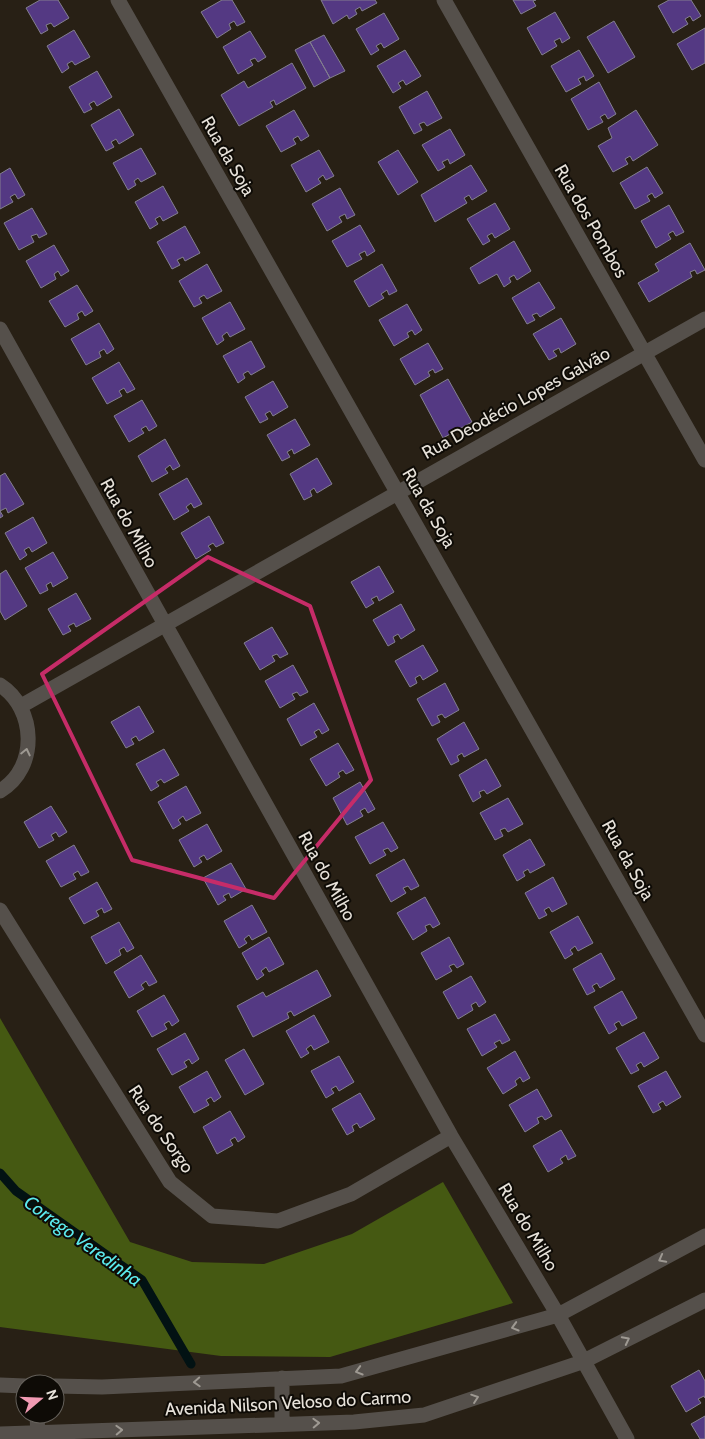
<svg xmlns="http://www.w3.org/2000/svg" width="705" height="1439" font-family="Cabin,sans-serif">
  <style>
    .forest { fill: #455912 }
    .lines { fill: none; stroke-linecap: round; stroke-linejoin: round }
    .stream { stroke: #021213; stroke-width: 9 }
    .building { fill: #543983; stroke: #837f8f }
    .street { stroke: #55504b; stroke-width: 15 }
    .oneway { stroke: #9e9992 }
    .marked { fill: none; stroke: #c62c68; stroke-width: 4; stroke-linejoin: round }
    .labels { text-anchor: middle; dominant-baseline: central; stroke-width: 4; stroke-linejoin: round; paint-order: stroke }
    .street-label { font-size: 18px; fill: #e7e2da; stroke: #0e0b06 }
    .water-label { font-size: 19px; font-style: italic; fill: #5be9ec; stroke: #0e0b06 }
  </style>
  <rect width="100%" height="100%" fill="#282015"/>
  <path class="forest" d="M 0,1018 L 130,1242 L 192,1262 L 264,1264 L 352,1234 L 443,1182 L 513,1303 L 330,1357 L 221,1356 L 0,1327 Z"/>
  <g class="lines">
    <path class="stream" d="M 0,1173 L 16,1191 L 142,1280 L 191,1364"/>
  </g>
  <path class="building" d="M 40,0 L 58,0 L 69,18 L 54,27 L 51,23 L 46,25 L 48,30 L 41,34 L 26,8 Z
    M 222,0 L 232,0 L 245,22 L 237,26 L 234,21 L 229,24 L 231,29 L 217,38 L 201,12 Z
    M 321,0 L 375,0 L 377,3 L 362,11 L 360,7 L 355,10 L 357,14 L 349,19 L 347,15 L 333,24 Z
    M 513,0 L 536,0 L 533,1 L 536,6 L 521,14 Z
    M 669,0 L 691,0 L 701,16 L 693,21 L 690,16 L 685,19 L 688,24 L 673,33 L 658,6 Z
    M 555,12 L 570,38 L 562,43 L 560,38 L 554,41 L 557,46 L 542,55 L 527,28 Z
    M 384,13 L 399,39 L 384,48 L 381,43 L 376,46 L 379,50 L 371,55 L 356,29 Z
    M 614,21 L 635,57 L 608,73 L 587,37 Z
    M 705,28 L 705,63 L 692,70 L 677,44 Z
    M 74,30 L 90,57 L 75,65 L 72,61 L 67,64 L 69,68 L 62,73 L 47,46 Z
    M 250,31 L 266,57 L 258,62 L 255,58 L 250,60 L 253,65 L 238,74 L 223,47 Z
    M 324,35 L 345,71 L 330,78 L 310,42 Z
    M 310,42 L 330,78 L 314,87 L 295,50 Z
    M 405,50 L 421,76 L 406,85 L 403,80 L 398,83 L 401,88 L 393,93 L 377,66 Z
    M 579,50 L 594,76 L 586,81 L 584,76 L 578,79 L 581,84 L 566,92 L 551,66 Z
    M 292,63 L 306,88 L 276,105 L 274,100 L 270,102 L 273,107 L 239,126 L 221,95 L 244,81 L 248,88 Z
    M 97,71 L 112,97 L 97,106 L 94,101 L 89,104 L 92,109 L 84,113 L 69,87 Z
    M 599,82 L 616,114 L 608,119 L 605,114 L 600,117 L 603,122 L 588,130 L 571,99 Z
    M 427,91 L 442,118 L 427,126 L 424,122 L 419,124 L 422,130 L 414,134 L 399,107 Z
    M 119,109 L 134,135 L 119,144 L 116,139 L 111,142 L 114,147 L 106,151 L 91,125 Z
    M 294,110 L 309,136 L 301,141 L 298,136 L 293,139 L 296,144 L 281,152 L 266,126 Z
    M 636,110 L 658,145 L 633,161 L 630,156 L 625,159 L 628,164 L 613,172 L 598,146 L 612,138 L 608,128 Z
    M 450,129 L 465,155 L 450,164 L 448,159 L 442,162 L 445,167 L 438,171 L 422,145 Z
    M 141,148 L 156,174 L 141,182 L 138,178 L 134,181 L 136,185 L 128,190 L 113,163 Z
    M 319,150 L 334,176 L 326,180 L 323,175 L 318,179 L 321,183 L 306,192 L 291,165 Z
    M 398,150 L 418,182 L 398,195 L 378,162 Z
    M 471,165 L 487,191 L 472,200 L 469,195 L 464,198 L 467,203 L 435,222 L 421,195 Z
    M 647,167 L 663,193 L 655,198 L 652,193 L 647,196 L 650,201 L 635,209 L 620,183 Z
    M 10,168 L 25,195 L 18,199 L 15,194 L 10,197 L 13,202 L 0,209 L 0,174 Z
    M 163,186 L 178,213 L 163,221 L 160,216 L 155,219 L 158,224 L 150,229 L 135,202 Z
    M 340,188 L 355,215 L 347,219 L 345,214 L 339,217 L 342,222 L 327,231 L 312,204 Z
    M 495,203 L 510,229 L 495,238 L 492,233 L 487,236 L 490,241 L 483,245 L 467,219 Z
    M 669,205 L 684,232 L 676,236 L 673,231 L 668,234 L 671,239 L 656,248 L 641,221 Z
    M 32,208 L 47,234 L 39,238 L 37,234 L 31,236 L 34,242 L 19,250 L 4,223 Z
    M 360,225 L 375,251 L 367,256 L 365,251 L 359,254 L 362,259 L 347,267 L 332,241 Z
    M 185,226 L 200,253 L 185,261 L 183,257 L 177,260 L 180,265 L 172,269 L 157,242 Z
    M 514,241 L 531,271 L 517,280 L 514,275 L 509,278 L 511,282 L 504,287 L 497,274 L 479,284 L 470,268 Z
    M 690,243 L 705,270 L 697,274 L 695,270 L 690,272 L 692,277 L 649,302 L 638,283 L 659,271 L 655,264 Z
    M 54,245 L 69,271 L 61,276 L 58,271 L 54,274 L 56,279 L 41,288 L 26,261 Z
    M 207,264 L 222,291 L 207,299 L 204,295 L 199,298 L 202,303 L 194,307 L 179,281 Z
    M 382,264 L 397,291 L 389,295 L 387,290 L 381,294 L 384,298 L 369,307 L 354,281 Z
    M 539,282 L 555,308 L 540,317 L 537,313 L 532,315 L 535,320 L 527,324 L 512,298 Z
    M 77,285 L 93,311 L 85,316 L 82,311 L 77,314 L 79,319 L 65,327 L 49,301 Z
    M 230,302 L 245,329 L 230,337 L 227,332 L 222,336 L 224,340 L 217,345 L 202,318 Z
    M 407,304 L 422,330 L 415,335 L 412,330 L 407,333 L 409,337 L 394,346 L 379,320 Z
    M 561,318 L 576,344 L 561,353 L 559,348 L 553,351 L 557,356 L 549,360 L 533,334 Z
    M 99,323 L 114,349 L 107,354 L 104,349 L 99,352 L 101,357 L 86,365 L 71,339 Z
    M 251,341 L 265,367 L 251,375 L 248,371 L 243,374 L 245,378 L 238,383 L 223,356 Z
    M 428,343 L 443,369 L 435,373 L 433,369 L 428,372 L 430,376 L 415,385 L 400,359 Z
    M 119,362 L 135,389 L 127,393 L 124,388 L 119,391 L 122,396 L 107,404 L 92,378 Z
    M 448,379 L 472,422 L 443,438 L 420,395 Z
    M 273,381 L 288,407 L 273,416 L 270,411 L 265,414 L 268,419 L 260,423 L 245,397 Z
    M 142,400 L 157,426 L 149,431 L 146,426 L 141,429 L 144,433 L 129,442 L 114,416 Z
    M 295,419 L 310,445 L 294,454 L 292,449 L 287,452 L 290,457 L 282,461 L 267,435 Z
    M 165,439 L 180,466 L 173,470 L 170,465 L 165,469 L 168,473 L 152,482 L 138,456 Z
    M 317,458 L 332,484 L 317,493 L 314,488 L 310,491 L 312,496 L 304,500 L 290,474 Z
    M 5,473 L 24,504 L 8,513 L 6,508 L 0,511 L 3,516 L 0,518 L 0,476 Z
    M 187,478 L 202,504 L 194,508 L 191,503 L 186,507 L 189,511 L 174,520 L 159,494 Z
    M 209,516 L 224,543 L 216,547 L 213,543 L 208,546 L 211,550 L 196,559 L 181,533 Z
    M 33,517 L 47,543 L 32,552 L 29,547 L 24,550 L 27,555 L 20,560 L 5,533 Z
    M 53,552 L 68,578 L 53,587 L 51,582 L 46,585 L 48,590 L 40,594 L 25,568 Z
    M 379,566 L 394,592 L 379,601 L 377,596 L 371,599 L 374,603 L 366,608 L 351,582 Z
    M 6,570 L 27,606 L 5,620 L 0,611 L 0,574 Z
    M 76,593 L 91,619 L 76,627 L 74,623 L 68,626 L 71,631 L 63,635 L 48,609 Z
    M 401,604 L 415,630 L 401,639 L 398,634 L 393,637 L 395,642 L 388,646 L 373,620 Z
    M 272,627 L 288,654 L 280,658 L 277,654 L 272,656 L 275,661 L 260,670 L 244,643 Z
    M 423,645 L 438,671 L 423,680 L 420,675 L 415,678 L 417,683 L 410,687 L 395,661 Z
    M 293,665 L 308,692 L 300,696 L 297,692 L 292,694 L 295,699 L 280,708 L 265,681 Z
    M 445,683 L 459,710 L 445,718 L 442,714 L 437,716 L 440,722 L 432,726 L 417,699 Z
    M 314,703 L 329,730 L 322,734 L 319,729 L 314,732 L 317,737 L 301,746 L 287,719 Z
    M 139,706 L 154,732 L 139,741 L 136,736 L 131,739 L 134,744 L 126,748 L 111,722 Z
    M 464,722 L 479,749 L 464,757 L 462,753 L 457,756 L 459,761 L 451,765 L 437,739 Z
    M 338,743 L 354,770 L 346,774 L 343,770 L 338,773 L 340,777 L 326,786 L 310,759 Z
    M 164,749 L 179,775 L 164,783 L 161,779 L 156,782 L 159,786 L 151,791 L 136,764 Z
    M 486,759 L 501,786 L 487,794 L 484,790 L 479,792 L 481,797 L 473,802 L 459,775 Z
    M 360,782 L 375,809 L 368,813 L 365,808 L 360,811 L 363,816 L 347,825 L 333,798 Z
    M 186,786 L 201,813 L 186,821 L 183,816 L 178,820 L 181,824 L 173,829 L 158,802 Z
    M 508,798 L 523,824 L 508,832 L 505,828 L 500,830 L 503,836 L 495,840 L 480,813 Z
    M 51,806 L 67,832 L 59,837 L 56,832 L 51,835 L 54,840 L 39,848 L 24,822 Z
    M 383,822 L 398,848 L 391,852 L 388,848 L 383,850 L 386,855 L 370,864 L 355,837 Z
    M 207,824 L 222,851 L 207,860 L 204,855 L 199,858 L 202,862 L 194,867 L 179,840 Z
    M 530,839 L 545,865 L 530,873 L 528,869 L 523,872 L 525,876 L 517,881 L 503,855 Z
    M 74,845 L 89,872 L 81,876 L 78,871 L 73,874 L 76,879 L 61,887 L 46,861 Z
    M 404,859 L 419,886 L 411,890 L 408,886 L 403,888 L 406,893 L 391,902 L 376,875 Z
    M 231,863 L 246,889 L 231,898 L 229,893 L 223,896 L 226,900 L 218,905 L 203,878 Z
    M 553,877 L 567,904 L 552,912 L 549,907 L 544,910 L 547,915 L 539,919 L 525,893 Z
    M 97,882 L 112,909 L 104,913 L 102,908 L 96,911 L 99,916 L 84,924 L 69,898 Z
    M 425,897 L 440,924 L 433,928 L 430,924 L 425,926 L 427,931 L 413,940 L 397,913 Z
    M 252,905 L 267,932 L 252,940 L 249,935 L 244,939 L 247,943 L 239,948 L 224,921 Z
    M 578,916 L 593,943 L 578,951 L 575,946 L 570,950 L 573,954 L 565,959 L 550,932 Z
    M 119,922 L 134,948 L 127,952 L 124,947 L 119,950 L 121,955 L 106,964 L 91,937 Z
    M 269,937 L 284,964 L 269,972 L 266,967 L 261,971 L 264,975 L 257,980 L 242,953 Z
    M 449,937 L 464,964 L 457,968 L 454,964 L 449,966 L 452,971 L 436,980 L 421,953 Z
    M 601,953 L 615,979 L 600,988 L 597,983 L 592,986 L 595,991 L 587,995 L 573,969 Z
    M 141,955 L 157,982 L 149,986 L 146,981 L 141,985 L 144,989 L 129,998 L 114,972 Z
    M 317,970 L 331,996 L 294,1016 L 291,1011 L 287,1013 L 289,1018 L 253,1037 L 237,1006 L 263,992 L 266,997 Z
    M 471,976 L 486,1002 L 479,1007 L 476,1002 L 471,1005 L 473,1010 L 458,1019 L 443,992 Z
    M 622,991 L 637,1018 L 622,1026 L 619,1021 L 614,1024 L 617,1029 L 609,1034 L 594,1007 Z
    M 164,995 L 179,1021 L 172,1026 L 169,1021 L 164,1024 L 167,1029 L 152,1037 L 137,1011 Z
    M 495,1014 L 510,1040 L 502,1044 L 500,1040 L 494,1043 L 497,1047 L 482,1056 L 467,1029 Z
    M 314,1015 L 329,1042 L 314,1050 L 311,1045 L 306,1049 L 309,1053 L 301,1058 L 286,1031 Z
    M 644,1032 L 659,1058 L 644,1067 L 641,1062 L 636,1065 L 639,1070 L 631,1074 L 616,1048 Z
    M 185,1033 L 199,1059 L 192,1064 L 189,1059 L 184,1062 L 187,1067 L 172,1075 L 157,1049 Z
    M 244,1049 L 264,1084 L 245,1095 L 225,1060 Z
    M 515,1051 L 530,1078 L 523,1082 L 520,1077 L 515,1081 L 517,1085 L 503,1094 L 487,1068 Z
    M 339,1056 L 354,1082 L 339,1091 L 336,1086 L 331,1089 L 334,1093 L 326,1098 L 311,1071 Z
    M 207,1071 L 221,1097 L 214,1102 L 211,1097 L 206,1100 L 209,1105 L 194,1113 L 179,1087 Z
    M 666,1071 L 681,1097 L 666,1106 L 663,1101 L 658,1104 L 661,1109 L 653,1113 L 638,1086 Z
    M 537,1089 L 552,1116 L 545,1120 L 542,1116 L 537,1118 L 539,1123 L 525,1132 L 509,1105 Z
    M 360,1093 L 375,1119 L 360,1128 L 357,1123 L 352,1126 L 354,1131 L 347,1135 L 332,1109 Z
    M 230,1111 L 245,1137 L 238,1142 L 235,1137 L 230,1140 L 233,1145 L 217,1154 L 203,1127 Z
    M 561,1130 L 576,1156 L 568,1160 L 566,1155 L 560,1159 L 563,1163 L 548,1172 L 533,1146 Z
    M 699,1370 L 705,1381 L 705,1398 L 704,1396 L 698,1399 L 701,1403 L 686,1412 L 671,1386 Z
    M 705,1416 L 705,1439 L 700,1439 L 691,1424 Z"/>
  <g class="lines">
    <path class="street" d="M 118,0 L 705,1035
      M 444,0 L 705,460
      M 0,329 L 451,1136 L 558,1315 L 627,1439
      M 0,685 C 36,708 39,768 0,791
      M 21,706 L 705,319
      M 0,910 L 170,1182 L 212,1216 L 278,1221 L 351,1194 L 451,1136
      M 0,1385 L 25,1386
      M 55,1386 L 102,1387 L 341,1376 L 558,1315 L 705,1236
      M 37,1414 L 38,1439
      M 282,1424 L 282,1378
      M 0,1434 L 354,1422 L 424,1415 L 582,1362 L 705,1300"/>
  </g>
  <defs><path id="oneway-chevron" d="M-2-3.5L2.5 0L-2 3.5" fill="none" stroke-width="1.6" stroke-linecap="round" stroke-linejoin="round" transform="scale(1.25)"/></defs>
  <g class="oneway">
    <use href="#oneway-chevron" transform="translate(26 752) rotate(-77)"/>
    <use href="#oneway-chevron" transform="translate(662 1259) rotate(152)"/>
    <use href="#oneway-chevron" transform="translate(515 1327) rotate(164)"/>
    <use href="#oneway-chevron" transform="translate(626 1340) rotate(-27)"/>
    <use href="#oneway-chevron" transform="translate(359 1371) rotate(164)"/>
    <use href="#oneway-chevron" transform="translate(197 1382) rotate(177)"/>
    <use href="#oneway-chevron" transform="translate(475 1398) rotate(-19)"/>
    <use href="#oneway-chevron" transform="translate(316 1423) rotate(-2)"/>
    <use href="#oneway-chevron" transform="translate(119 1430) rotate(-2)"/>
  </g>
  <path class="marked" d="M 208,557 L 310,606 L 371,780 L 274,898 L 132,860 L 42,674 Z"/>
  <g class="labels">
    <g class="street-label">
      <text transform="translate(228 156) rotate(60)">Rua da Soja</text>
      <text transform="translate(591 221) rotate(60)">Rua dos Pombos</text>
      <text transform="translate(516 403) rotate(-29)">Rua Deodécio Lopes Galvão</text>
      <text transform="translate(429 508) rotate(60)">Rua da Soja</text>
      <text transform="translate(129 523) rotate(61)">Rua do Milho</text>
      <text transform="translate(628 860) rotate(61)">Rua da Soja</text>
      <text transform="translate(327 876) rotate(61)">Rua do Milho</text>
      <text transform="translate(161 1129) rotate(56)">Rua do Sorgo</text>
      <text transform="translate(528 1227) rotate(59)">Rua do Milho</text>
      <text transform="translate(288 1403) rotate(-3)">Avenida Nilson Veloso do Carmo</text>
    </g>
    <g class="water-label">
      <text transform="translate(83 1241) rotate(36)">Corrego Veredinha</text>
    </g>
  </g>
  <g transform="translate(40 1399) rotate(71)"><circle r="24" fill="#0e0b06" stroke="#65615b"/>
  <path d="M0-4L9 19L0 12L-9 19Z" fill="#f19ab3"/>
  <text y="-8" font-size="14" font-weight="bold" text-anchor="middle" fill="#e7e2da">N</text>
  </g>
</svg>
